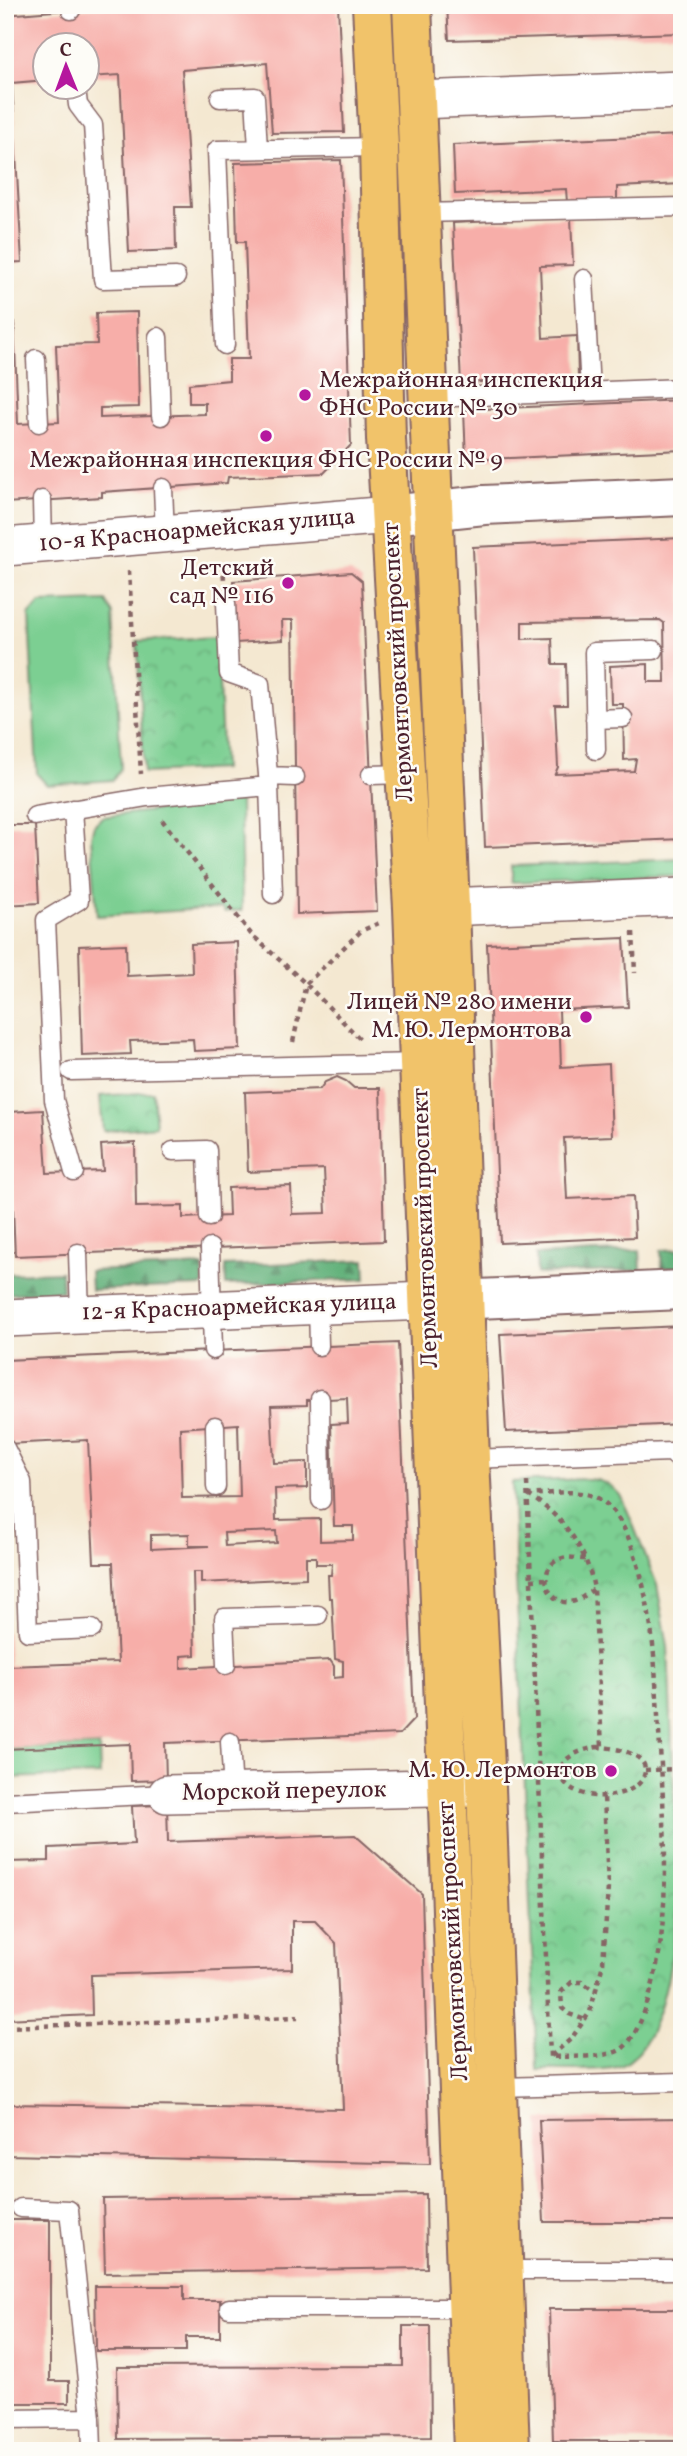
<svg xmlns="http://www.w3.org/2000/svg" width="687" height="2456" font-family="Vollkorn,serif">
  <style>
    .grass { fill: #7bcf92; stroke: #62775e; stroke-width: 2 }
    .forest { fill: url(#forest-firs); stroke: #576854; stroke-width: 2 }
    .park { fill: url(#park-crowns); stroke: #62775e; stroke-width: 2 }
    .building { fill: #f7aea9; fill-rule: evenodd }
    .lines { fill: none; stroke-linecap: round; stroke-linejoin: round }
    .service-casing { stroke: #866565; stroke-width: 21 }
    .minor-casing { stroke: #866565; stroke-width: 40 }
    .tertiary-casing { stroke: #866565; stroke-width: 42 }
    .primary-casing { stroke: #866565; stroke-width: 42 }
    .path { stroke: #866565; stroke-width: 4.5; stroke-dasharray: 5 5; stroke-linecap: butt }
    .service { stroke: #fff; stroke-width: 18 }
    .minor { stroke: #fff; stroke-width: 37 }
    .tertiary { stroke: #fff; stroke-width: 38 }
    .primary { stroke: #f1c36a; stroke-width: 38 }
    .poi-dot { fill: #b5179e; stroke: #fdfcf7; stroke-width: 2.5 }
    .labels { text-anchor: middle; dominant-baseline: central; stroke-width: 5; stroke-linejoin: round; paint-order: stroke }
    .poi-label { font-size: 24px; fill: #4a1f2b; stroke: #fdfcf7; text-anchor: end }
    .street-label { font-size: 24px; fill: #4a1f2b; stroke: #fdfcf7 }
  </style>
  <defs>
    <pattern id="forest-firs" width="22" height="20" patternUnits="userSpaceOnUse" patternTransform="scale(1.75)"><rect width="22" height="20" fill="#64b27c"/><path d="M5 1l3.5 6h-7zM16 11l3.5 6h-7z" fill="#549066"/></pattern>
    <pattern id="park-crowns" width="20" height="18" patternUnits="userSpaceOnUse" patternTransform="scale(1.75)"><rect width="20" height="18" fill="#7bcf92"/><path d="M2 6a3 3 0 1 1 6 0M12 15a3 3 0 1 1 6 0" fill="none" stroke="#6cb17e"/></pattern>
  </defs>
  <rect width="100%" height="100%" fill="#fdfcf7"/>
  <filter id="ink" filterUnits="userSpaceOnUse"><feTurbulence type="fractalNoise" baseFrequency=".0143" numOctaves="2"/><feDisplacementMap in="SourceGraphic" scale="14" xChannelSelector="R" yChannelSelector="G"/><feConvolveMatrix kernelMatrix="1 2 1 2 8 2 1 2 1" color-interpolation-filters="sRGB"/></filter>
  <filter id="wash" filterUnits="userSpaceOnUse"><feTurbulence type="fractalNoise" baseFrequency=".00686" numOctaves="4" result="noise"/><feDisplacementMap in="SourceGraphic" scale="28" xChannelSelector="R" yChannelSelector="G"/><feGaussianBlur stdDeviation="1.57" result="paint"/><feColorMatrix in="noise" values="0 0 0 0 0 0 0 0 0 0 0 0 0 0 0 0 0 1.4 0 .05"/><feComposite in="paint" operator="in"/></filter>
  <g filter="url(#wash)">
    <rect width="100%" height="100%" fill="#f4e8d1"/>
    <path class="grass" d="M 106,601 L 113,614 L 121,768 L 113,780 L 47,785 L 37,774 L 29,615 L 40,603 Z
      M 240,800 L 242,910 L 224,912 L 222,908 L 97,916 L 91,836 L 94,825 L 102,817 Z
      M 682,859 L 682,876 L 511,883 L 511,866 Z
      M 99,1746 L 100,1775 L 5,1778 L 5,1749 Z"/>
    <path class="forest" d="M 682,1249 L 682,1267 L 662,1268 L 661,1250 Z
      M 640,1250 L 641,1270 L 537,1274 L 536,1255 Z
      M 365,1260 L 366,1279 L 226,1285 L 225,1266 Z
      M 203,1266 L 203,1286 L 91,1290 L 90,1271 Z
      M 61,1272 L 62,1291 L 5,1294 L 5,1274 Z"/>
    <path class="park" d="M 217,637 L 223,769 L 144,773 L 137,641 Z
      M 153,1092 L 156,1126 L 103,1131 L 100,1096 Z
      M 585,1479 L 597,1480 L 610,1485 L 620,1495 L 628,1512 L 657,1585 L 668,1646 L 678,1893 C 677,1934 664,2054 617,2067 C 598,2072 558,2069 537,2070 L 512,1482 Z"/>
    <g id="blocks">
      <path class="building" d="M 128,5 L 338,5 L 344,132 L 272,133 L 267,63 L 182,70 L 191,207 L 175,207 L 176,250 L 129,252 L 120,75 L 88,77 L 88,46 L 46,46 L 46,80 L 12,83 L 22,262 L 5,263 L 5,15 Z
        M 447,5 L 682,5 L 682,33 L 449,40 Z
        M 682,135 L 682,184 L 617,187 L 617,200 L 567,202 L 566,189 L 455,194 L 453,145 Z
        M 341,160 L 351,445 L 324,473 L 228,477 L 227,483 L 102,492 L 102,497 L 5,503 L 5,322 L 14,321 L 18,424 L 59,422 L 56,345 L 97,344 L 96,313 L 137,312 L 139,407 L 100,408 L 100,418 L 205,414 L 205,403 L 189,403 L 189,384 L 229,380 L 229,359 L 249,359 L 245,242 L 237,242 L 235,163 Z
        M 571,217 L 573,265 L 540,266 L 543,338 L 577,336 L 578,378 L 461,383 L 453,223 Z
        M 682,400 L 682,450 L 466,460 L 464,410 Z
        M 682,538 L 682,758 L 679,758 L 679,767 L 682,767 L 682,839 L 485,847 L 473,547 ZM 660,620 L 664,623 L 665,682 L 648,682 L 648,664 L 610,666 L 611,704 L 623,704 L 624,760 L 636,759 L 634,771 L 555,774 L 558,767 L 555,705 L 567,705 L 566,664 L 553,664 L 552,638 L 522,639 L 522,622 Z
        M 351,572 L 362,581 L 377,911 L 297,914 L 293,620 L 282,620 L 283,640 L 235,643 L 233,581 Z
        M 5,825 L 35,825 L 39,903 L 5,905 Z
        M 624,938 L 628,1007 L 559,1010 L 561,1067 L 609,1064 L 612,1136 L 564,1138 L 567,1199 L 633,1196 L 635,1237 L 500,1243 L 487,944 Z
        M 237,942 L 240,1049 L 194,1051 L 193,1039 L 130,1041 L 131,1054 L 82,1056 L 79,946 L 126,944 L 127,976 L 192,973 L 191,944 Z
        M 337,1077 L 346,1081 L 354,1088 L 380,1088 L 384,1241 L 15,1256 L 9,1112 L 43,1110 L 47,1173 L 103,1171 L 101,1145 L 135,1143 L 136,1207 L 183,1206 L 183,1218 L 229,1216 L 228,1188 L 291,1186 L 292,1214 L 326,1213 L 324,1169 L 248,1172 L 245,1092 L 320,1089 L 325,1082 Z
        M 682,1326 L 682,1424 L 506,1432 L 500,1334 Z
        M 398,1343 L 414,1719 L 400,1734 L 165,1743 L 166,1780 L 131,1781 L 130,1744 L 5,1749 L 5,1632 L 7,1632 L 9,1666 L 118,1662 L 113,1563 L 94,1563 L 88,1440 L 5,1444 L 5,1360 ZM 347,1398 L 348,1423 L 331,1424 L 334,1526 L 353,1526 L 353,1540 L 320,1541 L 320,1519 L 276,1520 L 275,1489 L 307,1488 L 307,1462 L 274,1463 L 271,1406 L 307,1405 L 307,1400 ZM 238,1424 L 240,1497 L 182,1498 L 180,1428 ZM 276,1531 L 277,1543 L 225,1546 L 224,1533 ZM 189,1534 L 189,1546 L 209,1546 L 151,1549 L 151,1535 ZM 306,1557 L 316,1557 L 316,1564 L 332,1564 L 331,1575 L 328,1575 L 329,1598 L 332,1598 L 335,1659 L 343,1661 L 343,1677 L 334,1678 L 334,1666 L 330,1660 L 181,1668 L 181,1656 L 195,1655 L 193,1572 L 201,1572 L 201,1583 L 306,1578 Z
        M 167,1805 L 168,1842 L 355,1835 L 422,1894 L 430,2164 L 5,2155 L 5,2104 L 343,2109 L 336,1943 L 315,1921 L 292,1921 L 292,1969 L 91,1975 L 92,2015 L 5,2019 L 5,1862 L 49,1861 L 49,1848 L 134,1844 L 132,1806 Z
        M 682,2118 L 682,2222 L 544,2222 L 539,2120 Z
        M 426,2194 L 427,2268 L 105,2273 L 103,2199 Z
        M 5,2220 L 50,2220 L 50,2381 L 69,2381 L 69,2403 L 5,2403 Z
        M 95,2286 L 184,2286 L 184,2300 L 220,2300 L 220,2337 L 186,2337 L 186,2351 L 96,2351 Z
        M 549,2309 L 682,2309 L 682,2441 L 553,2441 Z
        M 403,2326 L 430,2326 L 431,2437 L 118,2439 L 117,2367 L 403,2366 Z"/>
    </g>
  </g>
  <g filter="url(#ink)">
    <use href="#blocks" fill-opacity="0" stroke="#866565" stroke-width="2"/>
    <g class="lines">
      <g class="service-casing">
        <path id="service" d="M 71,5 L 71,10
          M 76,88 L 78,105 L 93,125 L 103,279 L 176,277
          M 220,98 L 255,97 L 258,149
          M 421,213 L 682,207
          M 584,279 L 590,390
          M 158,337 L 161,416
          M 225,345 L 217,150 L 379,147
          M 36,359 L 39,423
          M 428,398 L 682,388
          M 163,488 L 165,534
          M 42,500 L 43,544
          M 595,719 L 623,718
          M 596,750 L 594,652 L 654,650
          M 371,775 L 405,774
          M 268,776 L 295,777
          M 269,786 L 273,894
          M 73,809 L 79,900 L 46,920 L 54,1100 L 74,1172
          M 35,816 L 147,797 L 269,786 L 260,684 L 229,673 L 226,603
          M 71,1071 L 419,1063
          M 173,1151 L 207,1150 L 209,1217
          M 210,1248 L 213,1350
          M 78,1253 L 80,1314
          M 318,1305 L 319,1346
          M 320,1399 L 321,1500
          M 215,1426 L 216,1487
          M 5,1448 L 22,1482 L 28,1632 L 92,1629
          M 470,1459 L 671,1452 L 682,1462
          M 226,1665 L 224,1618 L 318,1615
          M 230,1742 L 233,1793
          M 5,1802 L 167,1794
          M 498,2087 L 682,2082
          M 21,2208 L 69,2210 L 91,2418 L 92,2451
          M 505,2270 L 682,2270
          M 229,2308 L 469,2308
          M 5,2419 L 91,2418"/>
      </g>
      <g class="minor-casing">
        <path id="minor" d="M 416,100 L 682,90
          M 5,547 L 390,515
          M 421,908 L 682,897
          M 5,1318 L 428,1301
          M 167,1794 L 477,1787"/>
      </g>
      <g class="tertiary-casing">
        <path id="tertiary" d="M 390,515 L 484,505 L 682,496
          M 430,1301 L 682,1290"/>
      </g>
      <g class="primary-casing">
        <path id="primary" d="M 372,5 L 379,147 L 386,439 L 413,908 L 473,2451
          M 412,5 L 450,907 L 470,1459 L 486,1787 L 510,2451"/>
      </g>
      <path class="path" d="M 223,564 L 224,581
        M 129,571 L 141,774
        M 162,820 L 251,934 L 306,984 L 360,1039
        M 633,932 L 635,973
        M 293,1042 L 306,984 L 361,931 L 379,923
        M 527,1482 L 550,2057
        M 527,1495 C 552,1494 585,1486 605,1503 C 627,1521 640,1567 645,1594 C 655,1639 656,1686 659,1732 C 663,1800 669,1871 661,1939 C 658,1968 645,2029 623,2048 C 610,2059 568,2056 550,2057
        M 528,1495 C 563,1516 587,1549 594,1589 L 602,1747
        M 585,1559 C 578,1559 569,1556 563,1558 C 534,1565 546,1610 575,1601 C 581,1599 588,1593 594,1589
        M 531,1580 L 545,1579
        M 597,1747 C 611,1747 655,1753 643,1778 C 639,1786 629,1791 621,1793 C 569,1809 528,1760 597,1747 Z
        M 645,1770 L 682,1769
        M 519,1775 L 560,1773
        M 583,2019 L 569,2014 L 562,2008 L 561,1992 L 572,1982 L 582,1982 L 596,1992
        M 5,2027 L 298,2017
        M 551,2056 L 571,2039 L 590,2012 L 603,1964 L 608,1887 L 604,1796"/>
      <use href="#service" class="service"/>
      <use href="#minor" class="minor"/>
      <use href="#tertiary" class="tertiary"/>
      <use href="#primary" class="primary"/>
    </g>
  </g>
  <g class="poi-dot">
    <circle cx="305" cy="395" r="7"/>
    <circle cx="266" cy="436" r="7"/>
    <circle cx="288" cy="583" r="7"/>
    <circle cx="586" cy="1017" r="7"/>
    <circle cx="611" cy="1771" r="7"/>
  </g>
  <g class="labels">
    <g class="poi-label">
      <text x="319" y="381" text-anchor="start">Межрайонная инспекция<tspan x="319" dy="28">ФНС России № 30</tspan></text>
      <text x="266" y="461" text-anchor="middle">Межрайонная инспекция ФНС России № 9</text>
      <text x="274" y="569">Детский<tspan x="274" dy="28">сад № 116</tspan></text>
      <text x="572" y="1003">Лицей № 280 имени<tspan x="572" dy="28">М. Ю. Лермонтова</tspan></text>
      <text x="597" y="1771">М. Ю. Лермонтов</text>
    </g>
    <g class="street-label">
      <text transform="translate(197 531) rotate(-5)">10-я Красноармейская улица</text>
      <text transform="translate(399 662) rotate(-93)">Лермонтовский проспект</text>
      <text transform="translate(426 1228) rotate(-92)">Лермонтовский проспект</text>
      <text transform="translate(239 1308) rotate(-2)">12-я Красноармейская улица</text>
      <text transform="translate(284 1792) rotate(-1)">Морской переулок</text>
      <text transform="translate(454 1941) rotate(-93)">Лермонтовский проспект</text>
    </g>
  </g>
  <rect width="687" height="2456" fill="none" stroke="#fdfcf7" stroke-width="28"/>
  <g transform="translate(66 66) rotate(359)"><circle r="33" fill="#fdfcf7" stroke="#b5a4a5" stroke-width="2"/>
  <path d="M0-5L12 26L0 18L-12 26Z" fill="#b5179e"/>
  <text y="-10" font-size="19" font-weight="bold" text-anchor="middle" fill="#4a1f2b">С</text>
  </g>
</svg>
